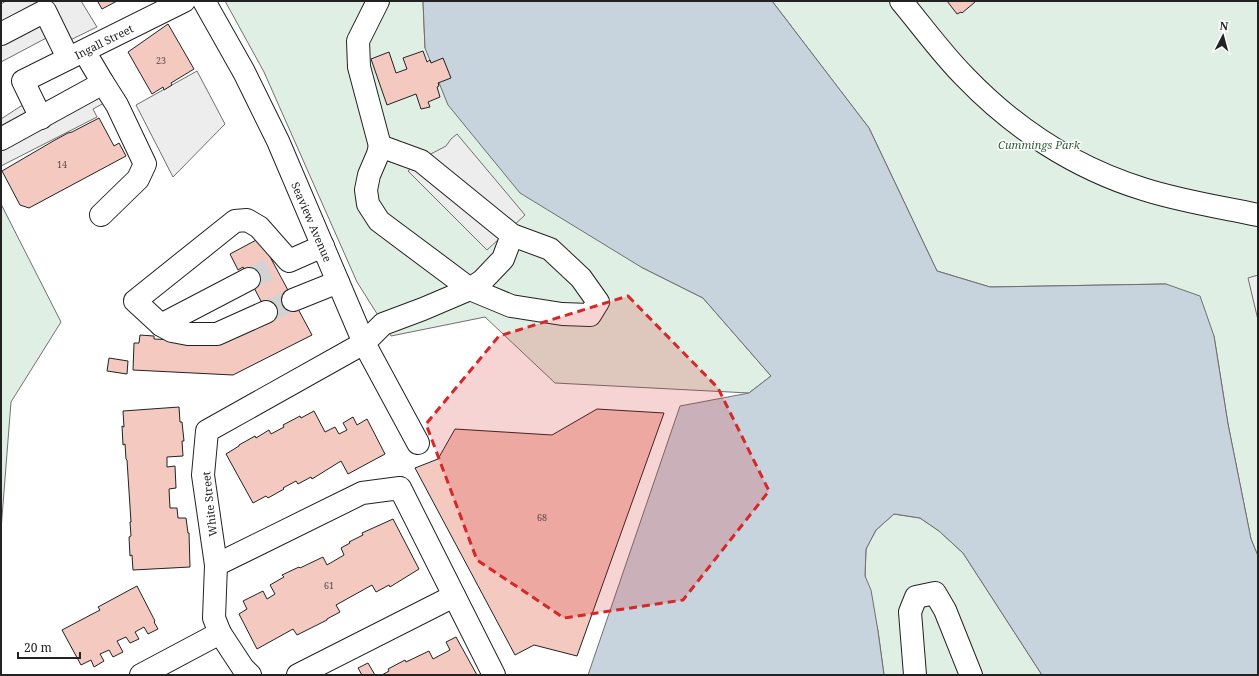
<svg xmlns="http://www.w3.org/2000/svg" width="1259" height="676" font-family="'Noto Serif',serif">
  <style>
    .green { fill: #e0efe3; stroke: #6f6f6f }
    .parking { fill: #ededed; stroke: #6f6f6f }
    .water { fill: #c7d3dd; stroke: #6f6f6f }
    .building { fill: #f3c9c0; stroke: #222 }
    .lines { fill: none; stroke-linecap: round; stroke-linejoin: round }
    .minor-tunnel { stroke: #d3d3d3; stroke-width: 22; stroke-dasharray: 22 11; stroke-linecap: butt }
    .minor-casing { stroke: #222; stroke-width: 24 }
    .minor { stroke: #fff; stroke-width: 22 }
    .marked { fill: #d62828; fill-opacity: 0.2; stroke: #d62828; stroke-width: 3; stroke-dasharray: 8 5; stroke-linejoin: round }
    .labels { text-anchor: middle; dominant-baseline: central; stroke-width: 3; stroke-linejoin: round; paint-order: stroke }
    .number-label { font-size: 9px; fill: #564c4a }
    .street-label { font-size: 11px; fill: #222; stroke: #fff }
    .park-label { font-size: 11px; font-style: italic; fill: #2f5e38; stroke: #fff }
  </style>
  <rect width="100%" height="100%" fill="#fff"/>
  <path class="green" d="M 225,1 L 423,1 L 425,48 L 641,267 L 703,298 L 771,376 L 749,393 L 555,383 L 485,317 L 391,336 L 357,282 L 264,72 Z
    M 772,1 L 1258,1 L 1258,556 L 1251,539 L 1228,424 L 1214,336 L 1166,284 L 990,287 L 937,271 L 869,128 Z
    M 1,204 L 61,322 L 11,402 L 1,530 Z
    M 894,514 L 920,518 L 939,531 L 963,553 L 1042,675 L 884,675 L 878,631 L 865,576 L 866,549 L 876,530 Z"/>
  <path class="parking" d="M 6,1 L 81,1 L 97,27 L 58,46 L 52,35 L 1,62 L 1,4 Z
    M 197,71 L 225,124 L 173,177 L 136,105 Z
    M 121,94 L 93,109 L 97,117 L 1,166 L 1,119 L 21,106 L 55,100 Z
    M 457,134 L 525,215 L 487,250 L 408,171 L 427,156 L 446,146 L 451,139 Z
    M 1258,275 L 1258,320 L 1248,278 Z"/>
  <path class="water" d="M 423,1 L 772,1 L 869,128 L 937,271 L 990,287 L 1166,284 L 1200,296 L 1214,336 L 1228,424 L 1251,539 L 1258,556 L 1258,675 L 1042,675 L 963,553 L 939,531 L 920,518 L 894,514 L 876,530 L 866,549 L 865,576 L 871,590 L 878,631 L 884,675 L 588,675 L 680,406 L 749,393 L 771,376 L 703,298 L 641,267 L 520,193 L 448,105 L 425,48 Z"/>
  <path class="building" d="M 100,1 L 117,1 L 102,9 L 98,2 Z
    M 947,1 L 974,1 L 975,2 L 962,13 L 961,12 L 957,14 Z
    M 168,24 L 194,69 L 171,83 L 172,85 L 164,90 L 163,87 L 152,94 L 128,52 Z
    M 423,51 L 427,62 L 430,60 L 431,63 L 443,58 L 451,78 L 438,83 L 439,86 L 437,87 L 440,97 L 428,102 L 430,107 L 421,109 L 416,94 L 387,105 L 371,59 L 389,52 L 396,73 L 407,69 L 403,58 Z
    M 99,118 L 114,146 L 119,143 L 126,156 L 29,208 L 20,205 L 2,171 L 55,140 L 68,133 L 72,132 Z
    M 260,238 L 312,335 L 233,375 L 133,370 L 134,343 L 139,343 L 140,335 L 154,336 L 154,339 L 219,342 L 271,320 L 243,267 L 238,270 L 230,254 Z
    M 109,358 L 128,361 L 127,374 L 107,371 Z
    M 179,407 L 180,422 L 182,422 L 184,441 L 182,441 L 183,456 L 167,457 L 167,467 L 175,466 L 176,488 L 169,489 L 170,508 L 177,508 L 178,518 L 186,518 L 188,533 L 189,533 L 190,567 L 133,570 L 132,555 L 130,556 L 129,537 L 131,536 L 130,522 L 131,522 L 127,460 L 126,459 L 125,444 L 123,445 L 122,426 L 124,427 L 123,411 Z
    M 597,409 L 664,413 L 577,656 L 534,645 L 515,655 L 415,468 L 438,459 L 455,429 L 552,435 Z
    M 314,411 L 325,432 L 335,427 L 339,434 L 347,430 L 343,423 L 353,417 L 357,425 L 367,419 L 385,454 L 348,474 L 341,461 L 312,479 L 311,477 L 298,484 L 296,481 L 283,488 L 284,489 L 268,498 L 266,496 L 253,503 L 226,454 L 239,446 L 239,445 L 255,436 L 256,438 L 269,430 L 271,434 L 284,427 L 283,425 L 300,416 L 301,418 Z
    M 393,519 L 419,569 L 390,587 L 389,585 L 376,592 L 372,585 L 336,605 L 340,612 L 327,619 L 327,620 L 297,635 L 293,629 L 257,649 L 239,614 L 247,609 L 243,601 L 263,591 L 267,599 L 275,594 L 270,585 L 284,577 L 282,575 L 299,567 L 300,568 L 323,557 L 327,565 L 344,555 L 341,548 L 350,543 L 349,542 L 363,535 L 362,533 Z
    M 137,586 L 155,621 L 154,622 L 158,629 L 148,634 L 144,627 L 135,632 L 139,639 L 130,643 L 126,637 L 117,641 L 123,652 L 113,657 L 109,650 L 100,654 L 104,661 L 94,667 L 91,660 L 81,665 L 62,630 L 100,610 L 98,607 Z
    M 456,637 L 477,675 L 382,675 L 389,671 L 388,669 L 405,660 L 406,662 L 429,651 L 433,659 L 450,650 L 446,642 Z
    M 368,663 L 375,675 L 362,675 L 358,668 Z"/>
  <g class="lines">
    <path class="minor-tunnel" d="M 249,279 L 275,267
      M 266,312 L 293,300"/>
    <g class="minor-casing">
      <g id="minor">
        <path id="s1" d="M 204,1 L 244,72 L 278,141 L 364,343 L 418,443"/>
        <path d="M 378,1 L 358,41 L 359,67 L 380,146"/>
        <path d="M 901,1 C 922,26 942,54 965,77 C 1014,128 1075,168 1143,189 C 1180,201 1220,207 1258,215"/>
        <path d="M 1,34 L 45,11 L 68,58"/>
        <path d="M 84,51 L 103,83 L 117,105 L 145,164 L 138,179 L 101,215"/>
        <path id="s2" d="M 41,118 L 23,81 L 184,1"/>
        <path d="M 1,139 L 103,83"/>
        <path d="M 293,300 L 338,282"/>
        <path d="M 266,312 L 217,334 L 188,334 L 172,331 L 161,325 L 135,301 L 235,221 L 247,220 L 259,227 L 289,261 L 323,246"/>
        <path d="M 161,325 L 249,279"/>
        <path d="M 216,565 L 362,493 L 400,488 L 494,675"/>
        <path d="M 141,675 L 220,633"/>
        <path d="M 250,675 L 243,668 L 220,633 L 214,618 L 216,565 L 203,475 L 207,431 L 364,343 L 383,324 L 423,309 L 470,289 L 482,281 L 503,259 L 512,235 L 421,161 L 380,146 L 378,154 L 369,175 L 366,190 L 368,204 L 379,221 L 470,289 L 511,306 L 562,314 L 590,315 L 598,302 L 581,278 L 550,249 L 512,235"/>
        <path d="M 298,675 L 454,596"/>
        <path d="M 915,675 L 910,612 L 916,597 L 935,593 L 945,610 L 971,675"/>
      </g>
    </g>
    <use href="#minor" class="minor"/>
  </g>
  <path class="marked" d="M 628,296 L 718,388 L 769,491 L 683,600 L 564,618 L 477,560 L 426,424 L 499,336 Z"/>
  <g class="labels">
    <g class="number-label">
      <text x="161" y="60">23</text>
      <text x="62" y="164">14</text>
      <text x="542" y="517">68</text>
      <text x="329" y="585">61</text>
    </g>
    <g class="street-label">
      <text stroke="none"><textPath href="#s2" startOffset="131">Ingall Street</textPath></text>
      <text stroke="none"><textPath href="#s1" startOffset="246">Seaview Avenue</textPath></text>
      <text transform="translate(209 504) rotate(-96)">White Street</text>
    </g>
    <g class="park-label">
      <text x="1039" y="144">Cummings Park</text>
    </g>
  </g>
  <rect width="1259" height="676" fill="none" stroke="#222222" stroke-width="4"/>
  <g transform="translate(1223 36) rotate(6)" stroke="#ffffff" stroke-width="3" paint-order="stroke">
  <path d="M0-3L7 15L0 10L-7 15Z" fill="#222222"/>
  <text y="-6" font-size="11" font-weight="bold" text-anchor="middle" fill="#222222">N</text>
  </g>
  <path d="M18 652v6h62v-6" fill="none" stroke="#222222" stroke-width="2"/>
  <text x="24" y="652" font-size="12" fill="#222222" stroke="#ffffff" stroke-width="3" paint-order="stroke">20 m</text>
</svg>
